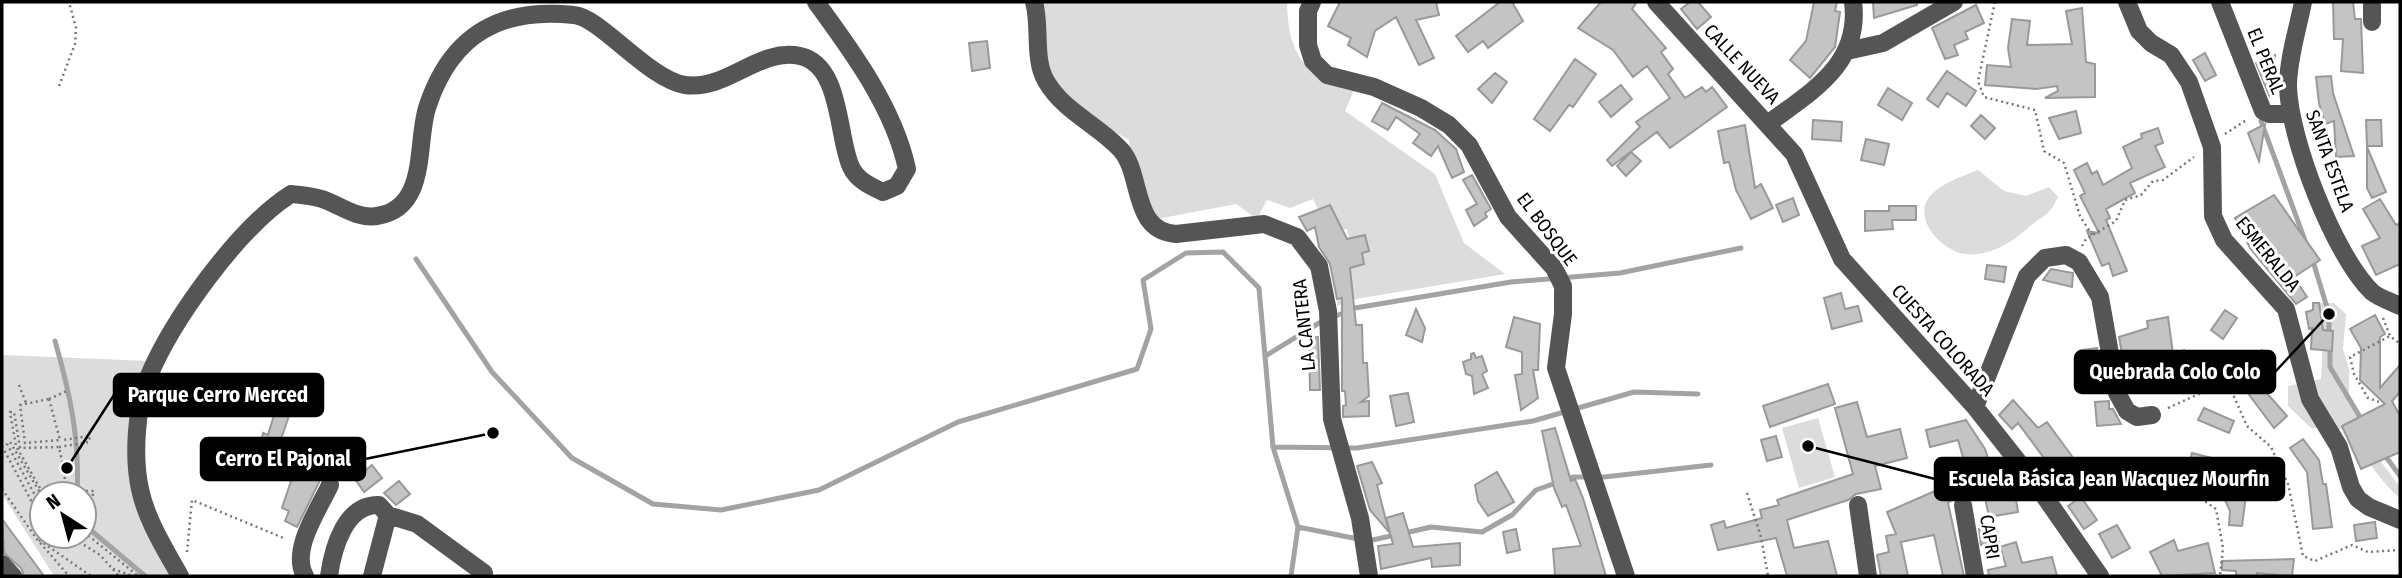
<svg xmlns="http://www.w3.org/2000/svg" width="2402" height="578" font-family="'Fira Sans Condensed',sans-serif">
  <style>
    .green { fill: #dcdcdc; fill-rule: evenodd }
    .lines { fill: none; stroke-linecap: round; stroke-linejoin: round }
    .stream { stroke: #a3a3a3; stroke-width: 5 }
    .building { fill: #c4c4c4; stroke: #999; stroke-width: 2 }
    .path { stroke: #777; stroke-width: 2.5; stroke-dasharray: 2 3.5; stroke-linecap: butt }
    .minor { stroke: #555; stroke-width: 18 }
    .labels { text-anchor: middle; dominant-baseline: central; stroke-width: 6; stroke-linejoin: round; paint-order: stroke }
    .street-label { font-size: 19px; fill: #000; stroke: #fff }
    .leader { fill: none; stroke: #000; stroke-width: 2.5 }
    .callout-dot { fill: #000; stroke: #fff; stroke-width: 2.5 }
    .callout { fill: #000; stroke: #000; stroke-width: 2.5 }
    .callout-label { font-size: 21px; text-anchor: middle; font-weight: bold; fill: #fff }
  </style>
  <rect width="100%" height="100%" fill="#fff"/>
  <path class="green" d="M 1034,2 L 1287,2 C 1288,55 1304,76 1354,90 L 1345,111 L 1435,174 L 1464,243 L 1505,274 L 1356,299 L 1337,306 L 1337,295 L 1353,256 L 1347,229 L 1329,232 L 1313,199 L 1290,208 L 1267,200 L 1257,219 L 1236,204 L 1152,220 L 1134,186 L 1129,140 L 1052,97 Z
    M 1978,170 L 2004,191 L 2026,196 L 2049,187 L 2058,197 C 2049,217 2044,214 2029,227 C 2013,242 1989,257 1966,254 C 1943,252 1911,219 1930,196 C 1941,183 1963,176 1978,170 Z
    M 2319,303 L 2334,303 L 2346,314 L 2343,349 L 2349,369 L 2349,397 L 2365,425 L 2367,443 L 2400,487 L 2400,498 C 2377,479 2365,453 2345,430 L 2311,428 L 2288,406 L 2288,386 L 2321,379 L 2323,335 L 2311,310 Z
    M 2,355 L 150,361 L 130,443 L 171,576 L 54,576 L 2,494 ZM 42,494 L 84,494 L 84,536 L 42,536 Z
    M 1818,418 L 1835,477 L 1799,488 L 1782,428 Z"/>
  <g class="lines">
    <path class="stream" d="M 2261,121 L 2306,243
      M 2312,258 L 2329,314 L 2329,337
      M 416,259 L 492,372 L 572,458 L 653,504 L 721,510 L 819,490 L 958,422 L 1137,369 L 1151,329 L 1143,280 L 1186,253 L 1223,252 L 1259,288 L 1273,447 L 1298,527 L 1291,576
      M 55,341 C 70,393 80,440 77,494
      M 2330,347 L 2330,367 L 2363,422
      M 1267,355 L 1319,323 L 1355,308 L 1511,282 L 1620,273 L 1741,248
      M 1273,447 L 1357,448 L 1533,421 L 1634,392 L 1698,394
      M 2384,454 L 2400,476
      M 84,518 L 87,527 L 145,576
      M 1298,527 L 1368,541 L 1395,535
      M 1405,533 L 1431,527 L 1482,532 L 1512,515 L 1536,490 L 1573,477 L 1604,477 L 1711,465"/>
  </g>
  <path class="building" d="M 1340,2 L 1436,2 L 1439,15 L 1416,20 L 1434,58 L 1419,65 L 1396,17 L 1375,31 L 1367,57 L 1348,45 L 1351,38 L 1328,26 Z
    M 1500,2 L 1512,2 L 1523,21 L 1488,48 L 1483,41 L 1468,52 L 1456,36 Z
    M 1601,2 L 1637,2 L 1632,9 L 1666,48 L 1661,52 L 1673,69 L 1668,74 L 1685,98 L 1702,87 L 1706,92 L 1712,87 L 1727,107 L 1670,148 L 1657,132 L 1612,166 L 1607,160 L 1640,127 L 1636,122 L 1670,98 L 1647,66 L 1633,77 L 1613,50 L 1578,28 Z
    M 1690,2 L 1698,2 L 1711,17 L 1697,29 L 1681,9 Z
    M 1814,2 L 1837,2 L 1835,11 L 1840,12 L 1835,47 L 1810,78 L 1790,60 L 1806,41 Z
    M 1873,2 L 1917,2 L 1917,5 L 1874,18 Z
    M 2333,2 L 2353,2 L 2355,19 L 2361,19 L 2363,73 L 2341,71 L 2343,39 L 2334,39 Z
    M 1976,5 L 1984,23 L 1965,32 L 1968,39 L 1954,45 L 1958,55 L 1945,59 L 1932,28 Z
    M 2082,8 L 2086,62 L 2095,64 L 2095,97 L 2045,98 L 2058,91 L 2057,86 L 2036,89 L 1985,85 L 1987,65 L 2011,67 L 2008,48 L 2012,19 L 2030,21 L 2027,45 L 2072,44 L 2066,11 Z
    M 987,41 L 990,68 L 972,71 L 969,43 Z
    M 2205,53 L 2216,75 L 2205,81 L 2193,60 Z
    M 2275,55 L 2269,95 L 2256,63 Z
    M 1575,59 L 1596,74 L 1573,107 L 1569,105 L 1550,131 L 1534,119 Z
    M 1947,71 L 1976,91 L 1966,106 L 1947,93 L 1938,107 L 1927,99 Z
    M 1495,73 L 1507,82 L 1492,103 L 1478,89 Z
    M 2331,76 L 2333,93 L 2354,156 L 2336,157 L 2334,121 L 2325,124 L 2319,103 L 2316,77 Z
    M 1621,85 L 1632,99 L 1611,117 L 1599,102 Z
    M 1888,88 L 1912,103 L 1902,120 L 1878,105 Z
    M 1382,103 L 1435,130 L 1456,149 L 1464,172 L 1452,178 L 1438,146 L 1431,156 L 1413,143 L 1420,134 L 1396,117 L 1388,130 L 1372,121 Z
    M 2076,111 L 2081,133 L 2059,139 L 2049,118 Z
    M 1981,115 L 1995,128 L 1985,139 L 1971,126 Z
    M 1813,120 L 1842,122 L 1841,141 L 1812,139 Z
    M 2366,120 L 2381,120 L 2382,146 L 2367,146 Z
    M 2265,124 L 2259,161 L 2248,133 Z
    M 1745,125 L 1755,188 L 1761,184 L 1773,208 L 1751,219 L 1736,190 L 1729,162 L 1724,163 L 1718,131 Z
    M 2158,128 L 2163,143 L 2155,146 L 2165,167 L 2130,183 L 2135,193 L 2106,209 L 2110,218 L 2106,220 L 2127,271 L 2113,276 L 2109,263 L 2102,266 L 2087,231 L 2099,233 L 2080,196 L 2085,193 L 2074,170 L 2087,163 L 2092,174 L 2097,171 L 2103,185 L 2132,168 L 2123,147 L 2142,138 L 2141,134 Z
    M 1866,139 L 1889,144 L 1884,165 L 1861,160 Z
    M 2367,147 L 2386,192 L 2372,198 L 2367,188 Z
    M 1631,152 L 1641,161 L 1626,176 L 1617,166 Z
    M 1472,175 L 1491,209 L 1485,213 L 1487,217 L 1474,226 L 1466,210 L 1477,204 L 1463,180 Z
    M 2274,195 L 2320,260 L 2294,277 L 2307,297 L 2296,304 L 2250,248 L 2235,218 Z
    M 1793,198 L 1799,215 L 1783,222 L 1776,205 Z
    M 2380,199 L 2396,225 L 2400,223 L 2400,264 L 2376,275 L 2362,246 L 2380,238 L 2363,209 Z
    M 1330,205 L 1347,239 L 1365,235 L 1369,251 L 1362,253 L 1364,264 L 1350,268 L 1356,325 L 1362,325 L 1363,363 L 1367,363 L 1369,396 L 1361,402 L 1369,401 L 1369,416 L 1343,417 L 1343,406 L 1346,405 L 1345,391 L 1342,391 L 1342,298 L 1337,299 L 1330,264 L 1319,247 L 1315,227 L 1307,231 L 1299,217 Z
    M 1889,206 L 1916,206 L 1916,220 L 1892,220 L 1893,229 L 1865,231 L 1865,211 L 1889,211 Z
    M 1987,265 L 2006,267 L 2004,282 L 1985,279 Z
    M 2051,269 L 2073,273 L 2072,287 L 2043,280 Z
    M 1841,293 L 1845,309 L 1858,306 L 1862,321 L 1832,329 L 1824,298 Z
    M 2313,303 L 2319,303 L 2323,330 L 2333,331 L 2332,351 L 2311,349 L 2312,328 L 2309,329 L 2306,312 L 2313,310 Z
    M 1416,309 L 1425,328 L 1422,342 L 1406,335 Z
    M 2225,310 L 2237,318 L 2223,339 L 2211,330 Z
    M 2375,315 L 2385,334 L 2380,337 L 2380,388 L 2400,365 L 2400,392 L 2392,401 L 2400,416 L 2400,452 L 2361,469 L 2342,426 L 2385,404 L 2360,380 L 2361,348 L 2350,329 Z
    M 1514,317 L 1540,324 L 1538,370 L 1533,370 L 1538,398 L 1521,410 L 1515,375 L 1522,374 L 1522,352 L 1506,347 Z
    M 2168,317 L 2173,354 L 2184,350 L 2187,371 L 2177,372 L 2178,384 L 2160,386 L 2158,372 L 2137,375 L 2134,357 L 2123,360 L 2119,337 L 2148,328 L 2147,321 Z
    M 1318,337 L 1320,390 L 1310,390 L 1309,338 Z
    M 2097,348 L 2102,373 L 2084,375 L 2081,350 Z
    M 2262,350 L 2275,373 L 2257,382 L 2287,416 L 2274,428 L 2232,372 Z
    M 1474,353 L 1476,358 L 1482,356 L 1487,371 L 1482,374 L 1488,388 L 1474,394 L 1472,376 L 1466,374 L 1463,362 L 1471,359 L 1471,354 Z
    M 1828,384 L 1835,404 L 1770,427 L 1763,406 Z
    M 1408,393 L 1414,422 L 1396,426 L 1390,396 Z
    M 2013,400 L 2038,428 L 2047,422 L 2074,459 L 2063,468 L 2057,459 L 2052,463 L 2044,458 L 2018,423 L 2012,429 L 1999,415 Z
    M 2109,401 L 2109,409 L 2113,409 L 2121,424 L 2097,426 L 2095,402 Z
    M 1857,402 L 1867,437 L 1900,429 L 1907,458 L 1875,466 L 1881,489 L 1856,494 L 1848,500 L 1787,520 L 1794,548 L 1828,541 L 1837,576 L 1787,576 L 1776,538 L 1718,550 L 1711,525 L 1724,521 L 1726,528 L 1762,518 L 1760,510 L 1779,505 L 1777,500 L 1853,474 L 1835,408 Z
    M 2204,408 L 2234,421 L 2229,433 L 2198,420 Z
    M 275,412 L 289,416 L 280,442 L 329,462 L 297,527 L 285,521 L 289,511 L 282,508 L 291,481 L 256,470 L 263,433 L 268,435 Z
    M 1966,420 L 1985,449 L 1990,464 L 1967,471 L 1958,440 L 1930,447 L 1926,430 Z
    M 1555,428 L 1571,481 L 1575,479 L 1583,498 L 1606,576 L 1555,576 L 1553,549 L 1581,546 L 1566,505 L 1562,507 L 1554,488 L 1549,464 L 1542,431 Z
    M 1776,436 L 1782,457 L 1767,461 L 1761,440 Z
    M 2303,439 L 2319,460 L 2323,484 L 2326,484 L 2332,527 L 2313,529 L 2307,472 L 2290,448 Z
    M 2192,453 L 2212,458 L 2207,476 L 2187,471 Z
    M 1372,462 L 1382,483 L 1377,485 L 1389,532 L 1370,510 L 1357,466 Z
    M 372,465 L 382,478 L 364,492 L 355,479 Z
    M 1497,472 L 1514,502 L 1488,516 L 1478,501 L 1475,485 Z
    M 2248,480 L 2242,526 L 2229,525 L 2230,511 L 2224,498 Z
    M 399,481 L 410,494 L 396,505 L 384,493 Z
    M 1951,484 L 1954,498 L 1948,503 L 1964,576 L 1943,576 L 1934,535 L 1901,542 L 1908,576 L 1881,576 L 1877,555 L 1889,552 L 1886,536 L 1896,534 L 1887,512 Z
    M 2015,492 L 2018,512 L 1989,517 L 1985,498 Z
    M 2081,497 L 2097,520 L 2084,529 L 2068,506 Z
    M 1403,513 L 1413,547 L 1460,543 L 1460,565 L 1432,567 L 1431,558 L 1381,569 L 1378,546 L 1393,544 L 1386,518 Z
    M 2,519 L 44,576 L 24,576 L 21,568 L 4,553 Z
    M 2375,522 L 2377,538 L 2356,541 L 2354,525 Z
    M 1996,525 L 1999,541 L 1981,545 L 1979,529 Z
    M 2117,525 L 2130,548 L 2112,558 L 2099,534 Z
    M 1516,529 L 1520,550 L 1507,553 L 1503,532 Z
    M 2174,540 L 2178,551 L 2208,543 L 2215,573 L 2162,576 L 2150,552 Z
    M 2016,542 L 2022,563 L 2052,557 L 2057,576 L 1989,576 L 1988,570 L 2006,566 L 2000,547 Z
    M 2294,559 L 2292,576 L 2257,573 L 2257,576 L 2236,576 L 2236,571 L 2222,570 L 2222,561 Z"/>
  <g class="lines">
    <path class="path" d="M 1995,2 L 1978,81 L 1984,97 L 2035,110 L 2044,151 L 2064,163 L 2080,216 L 2092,235
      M 59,86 L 75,44 L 76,28 L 69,2
      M 2225,134 L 2248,119
      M 2082,246 L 2086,239 L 2116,221 L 2125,200 L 2141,195 L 2153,181 L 2163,180 L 2194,157
      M 2383,318 L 2390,336 L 2400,344
      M 19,385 L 26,403
      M 49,399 L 60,440 L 25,443 L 20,405 Z
      M 49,399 L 69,390
      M 2379,402 L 2368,398 L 2354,374 L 2350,357 L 2390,336
      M 2168,408 L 2201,393 L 2232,392 L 2247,426 L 2271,447 L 2288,484 L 2303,556 L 2315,561 L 2352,545 L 2368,552 L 2400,550
      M 10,412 L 14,412 L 20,448 L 59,447 L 65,476 L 63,491 L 41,490 L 16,446 Z
      M 2,446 L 42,521
      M 59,447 L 89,442 L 90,436 L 62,440
      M 2056,484 L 2073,486 L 2103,496 L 2130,498 L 2193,493 L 2216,509 L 2223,548 L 2220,576
      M 2,489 L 36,538 L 69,576
      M 64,491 L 94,491 L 92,498 L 84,498
      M 1747,493 L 1761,537 L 1768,576
      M 42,496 L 10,442 L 7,444 L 42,508
      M 84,514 L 94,510 L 95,515 L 84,521
      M 84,532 L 138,576
      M 50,536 L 53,541 L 67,536
      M 70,536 L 100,555 L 119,576
      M 39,540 L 91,576
      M 187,552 L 192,500 L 286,539
      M 113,569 L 133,576"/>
    <path class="minor" d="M 1034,2 C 1041,26 1033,59 1046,81 C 1064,112 1097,124 1121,150 C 1143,175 1131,231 1176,234 L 1264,224 L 1297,237 L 1319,266 L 1328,311 L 1332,419 L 1360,518 L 1369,576
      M 1312,2 L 1308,11 L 1308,45 L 1313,61 L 1327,75 L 1374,87 L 1421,108 L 1449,125 L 1469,145 L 1508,217 L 1554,268 L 1563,286 L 1563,314 L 1556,368 L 1626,576
      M 1656,2 L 1794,154 L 1842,259 L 1975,407 L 2038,487 L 2100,576
      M 2127,2 L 2139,31 L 2151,43 L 2171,55 L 2189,82 L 2212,147 L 2213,216 L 2224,240 L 2286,309 L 2310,399 L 2339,447 L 2351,487 L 2358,499 L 2369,507 L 2400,520
      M 2220,2 L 2263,111 L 2269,114 L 2290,114
      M 2303,2 C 2298,28 2288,59 2288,86 C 2289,138 2334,255 2372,292 C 2379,298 2392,302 2400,306
      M 2372,22 L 2372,2
      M 1847,51 L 1883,43 L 1954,2
      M 1769,123 C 1812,91 1861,64 1853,2
      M 1975,407 L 2027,276 L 2045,258 L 2066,255 L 2079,262 L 2100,297 L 2117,393 L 2127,411 L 2137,417 L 2152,415
      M 1858,505 L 1868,576
      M 1963,505 L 1975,576
      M 388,515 L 417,524 L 484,573
      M 2,564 L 13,576
      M 180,576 C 165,549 146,519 140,489 C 133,458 136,407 148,378 C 172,320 238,228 291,194 C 301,195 312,196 322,199 C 340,205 356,219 377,216 C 430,208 415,140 428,105 C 452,34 501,7 574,15 C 600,17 648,79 685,85 C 727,91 759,47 800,56 C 842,65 837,137 851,167 C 857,180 870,186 883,192 L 897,186 L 907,169 C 894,108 852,51 816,2
      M 305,576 C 290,550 319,509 330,485
      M 329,576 C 333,548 345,504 379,505 L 388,515 L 372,576"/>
  </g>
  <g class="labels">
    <g class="street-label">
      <text transform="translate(2266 61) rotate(68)">EL PERAL</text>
      <text transform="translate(1742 64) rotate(47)">CALLE NUEVA</text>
      <text transform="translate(2330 161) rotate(70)">SANTA ESTELA</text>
      <text transform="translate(1547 229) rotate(53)">EL BOSQUE</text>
      <text transform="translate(2268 254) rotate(51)">ESMERALDA</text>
      <text transform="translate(1304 325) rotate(-96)">LA CANTERA</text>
      <text transform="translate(1943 340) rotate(48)">CUESTA COLORADA</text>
      <text transform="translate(1990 537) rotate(81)">CAPRI</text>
    </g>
  </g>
  <path class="leader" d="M2329 314L2275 372M67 468L114 395M493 433L365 459M1808 446L1935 479"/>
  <g class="callout-dot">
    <circle cx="2329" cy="314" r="7"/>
    <circle cx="67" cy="468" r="7"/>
    <circle cx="493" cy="433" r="7"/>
    <circle cx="1808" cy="446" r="7"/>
  </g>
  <g class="callout">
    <rect x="2075" y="351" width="200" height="42" rx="7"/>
    <rect x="114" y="374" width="209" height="42" rx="7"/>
    <rect x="201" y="438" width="164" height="42" rx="7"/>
    <rect x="1935" y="458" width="349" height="42" rx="7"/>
  </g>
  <g class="callout-label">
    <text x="2175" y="379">Quebrada Colo Colo</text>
    <text x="218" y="402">Parque Cerro Merced</text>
    <text x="283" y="466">Cerro El Pajonal</text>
    <text x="2109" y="486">Escuela Básica Jean Wacquez Mourfin</text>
  </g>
  <rect width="2402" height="578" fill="none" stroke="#000000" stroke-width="7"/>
  <g transform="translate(63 515) rotate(324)"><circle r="33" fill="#ffffff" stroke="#999999" stroke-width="2"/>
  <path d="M0-5L12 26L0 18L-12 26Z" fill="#000000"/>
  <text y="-10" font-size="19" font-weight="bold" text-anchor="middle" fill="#000000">N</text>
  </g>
</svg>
